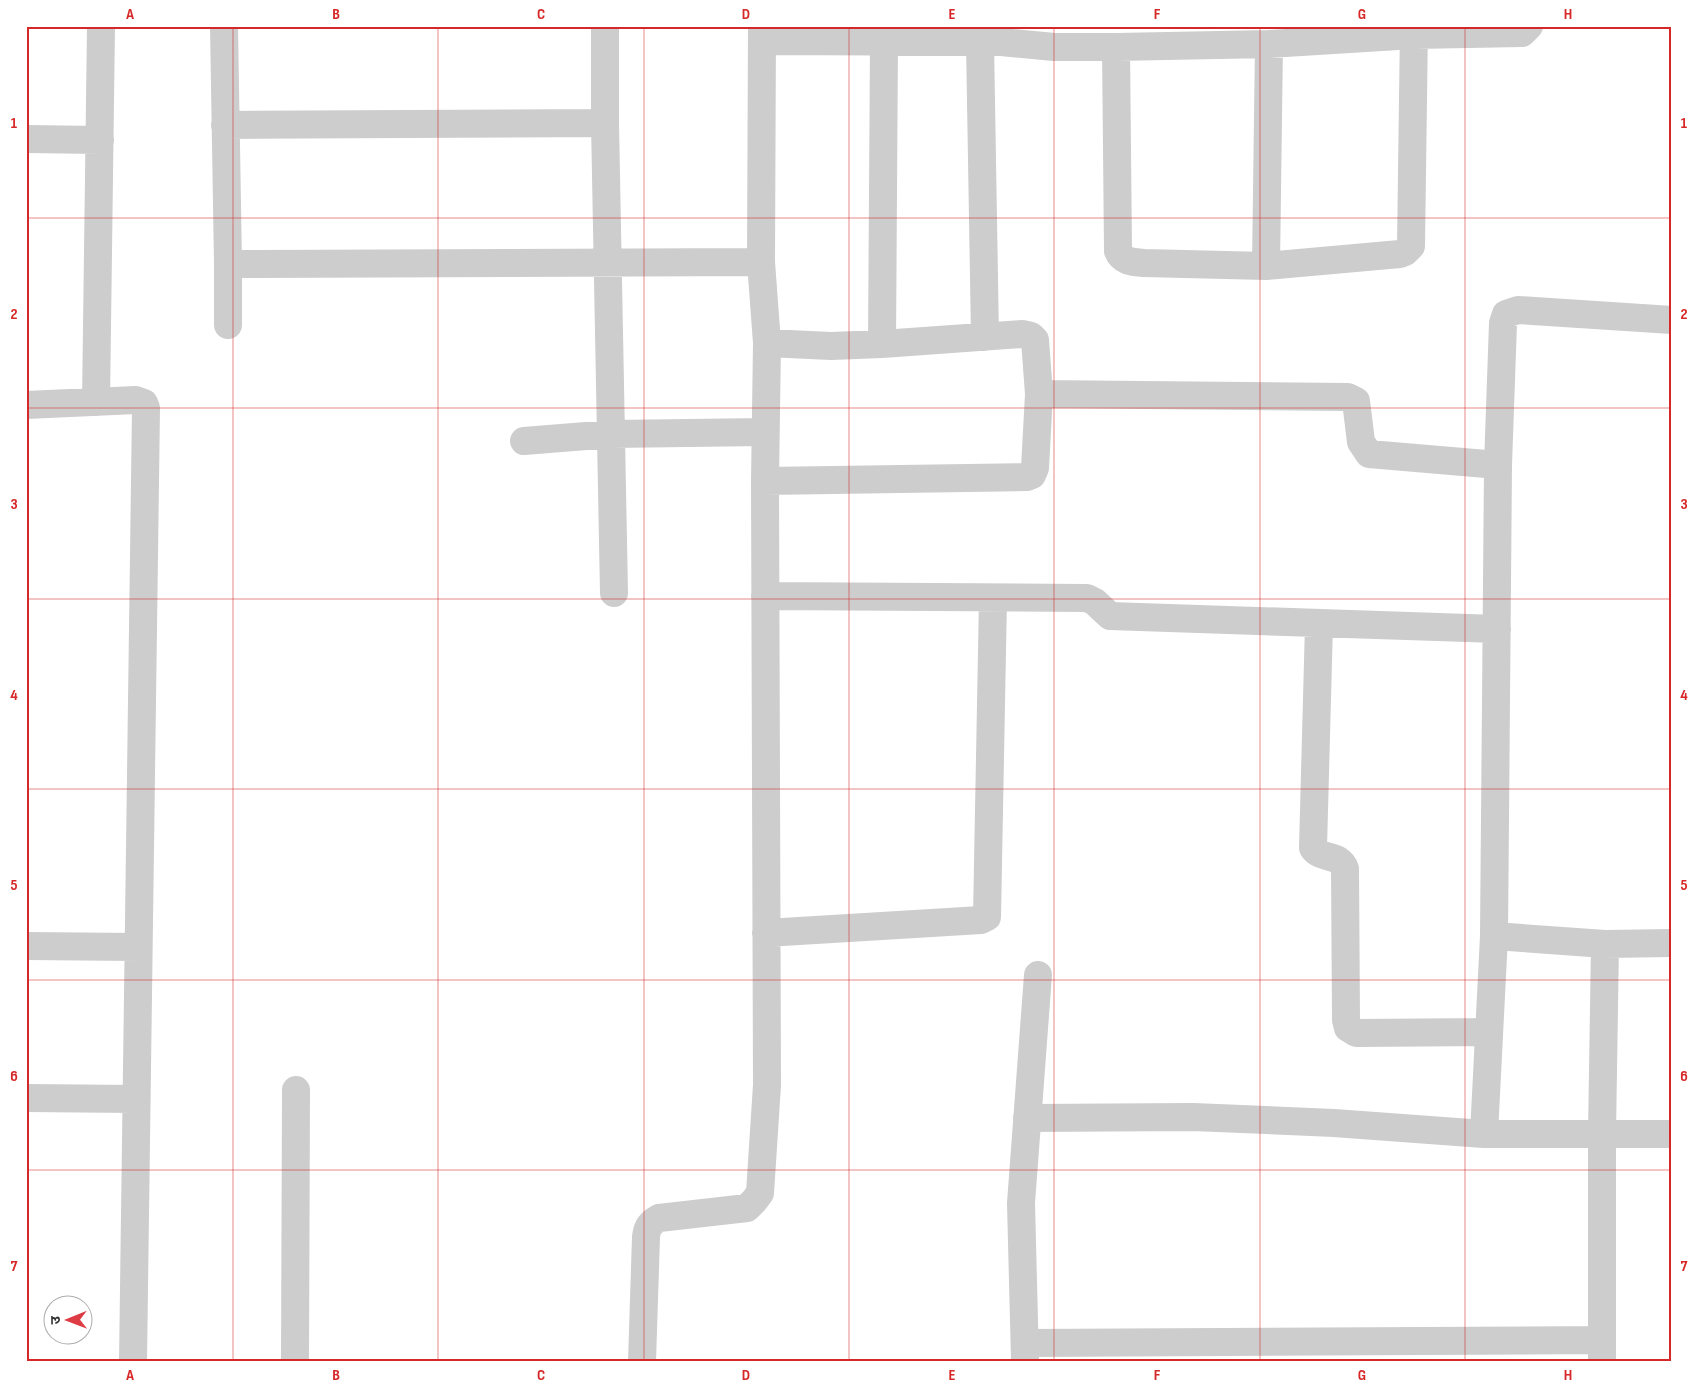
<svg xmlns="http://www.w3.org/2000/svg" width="1698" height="1388" font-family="'Sofia Sans Condensed','Noto Sans Devanagari',sans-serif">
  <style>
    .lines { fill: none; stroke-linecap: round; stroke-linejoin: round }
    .street { stroke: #cdcdcd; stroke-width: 28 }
    .grid { fill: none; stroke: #d62828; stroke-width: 1; stroke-opacity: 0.55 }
    .neatline { fill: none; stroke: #d62828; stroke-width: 2 }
    .grid-label { font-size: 16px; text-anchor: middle; font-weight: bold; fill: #d62828 }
  </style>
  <rect width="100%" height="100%" fill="#fff"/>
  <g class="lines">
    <path class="street" d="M 224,26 L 228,264 L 228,325
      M 605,26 L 605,123 L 614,593
      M 762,41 L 1001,42 L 1054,47 L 1116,47 L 1269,44 L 1414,35 L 1522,33 L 1529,26
      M 980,42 L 985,337
      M 1116,47 L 1118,251 C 1122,262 1134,262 1144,263 L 1266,266 L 1400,254 L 1405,252 L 1411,246 L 1414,26
      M 225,125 L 605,123
      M 26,139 L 100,140
      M 228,264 L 761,262
      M 1266,266 L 1269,44
      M 882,344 L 884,41
      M 1039,394 L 1348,397 L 1356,401 L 1361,442 L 1369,454 L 1498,465
      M 96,402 L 101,26
      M 26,405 L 136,400 L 144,403 L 146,408 L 133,1362
      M 524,441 L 611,434 L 765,432
      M 765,481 L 1027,477 L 1032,475 L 1035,468 L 1039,394 L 1035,340 L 1031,336 L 1022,334 L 882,344 L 831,346 L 767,343
      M 765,596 L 1087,598 L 1095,602 L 1110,616 L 1497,629
      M 1319,624 L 1313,848 C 1321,860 1340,853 1345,869 L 1346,1020 L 1348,1028 L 1356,1033 L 1489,1032
      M 766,933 L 981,920 L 987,917 L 993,598
      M 1494,936 L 1605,944 L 1672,943
      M 26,946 L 138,947
      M 26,1098 L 136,1099
      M 1027,1118 L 1193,1117 L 1334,1123 L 1484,1134 L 1672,1134
      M 1484,1134 L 1494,936 L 1498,465 L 1503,323 L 1506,314 L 1518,310 L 1672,320
      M 1025,1343 L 1602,1340
      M 1025,1360 L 1021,1203 L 1038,975
      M 295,1362 L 296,1090
      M 642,1362 L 646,1237 C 647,1227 650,1223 659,1218 L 747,1208 L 754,1201 L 760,1193 L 767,1085 L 765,481 L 767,343 L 761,262 L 762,26
      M 1602,1362 L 1602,1134 L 1605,944"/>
  </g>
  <path class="grid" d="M 233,26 L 233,1362M 438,26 L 438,1362M 644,26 L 644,1362M 849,26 L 849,1362M 1054,26 L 1054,1362M 1260,26 L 1260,1362M 1465,26 L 1465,1362M 26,218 L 1672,218M 26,408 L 1672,408M 26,599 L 1672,599M 26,789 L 1672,789M 26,980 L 1672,980M 26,1170 L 1672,1170"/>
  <rect width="1698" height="1388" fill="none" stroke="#ffffff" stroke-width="55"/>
  <g transform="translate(68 1320) rotate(269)"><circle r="24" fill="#ffffff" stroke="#acacac"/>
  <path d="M0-4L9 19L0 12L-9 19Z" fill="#dd3c44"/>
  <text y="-8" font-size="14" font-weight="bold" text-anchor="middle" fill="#303030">उ</text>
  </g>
  <rect x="28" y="28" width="1642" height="1332" class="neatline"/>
  <g class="grid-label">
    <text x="130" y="19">A</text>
    <text x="336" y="19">B</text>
    <text x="541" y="19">C</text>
    <text x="746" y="19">D</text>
    <text x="952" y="19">E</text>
    <text x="1157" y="19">F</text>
    <text x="1362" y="19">G</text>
    <text x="1568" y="19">H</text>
    <text x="14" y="128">1</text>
    <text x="1684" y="128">1</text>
    <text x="14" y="319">2</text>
    <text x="1684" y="319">2</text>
    <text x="14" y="509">3</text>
    <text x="1684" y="509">3</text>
    <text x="14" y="700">4</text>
    <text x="1684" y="700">4</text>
    <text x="14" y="890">5</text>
    <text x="1684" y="890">5</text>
    <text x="14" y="1081">6</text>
    <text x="1684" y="1081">6</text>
    <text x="14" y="1271">7</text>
    <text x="1684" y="1271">7</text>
    <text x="130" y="1380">A</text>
    <text x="336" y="1380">B</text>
    <text x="541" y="1380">C</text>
    <text x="746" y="1380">D</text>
    <text x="952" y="1380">E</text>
    <text x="1157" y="1380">F</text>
    <text x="1362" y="1380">G</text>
    <text x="1568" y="1380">H</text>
  </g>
</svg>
